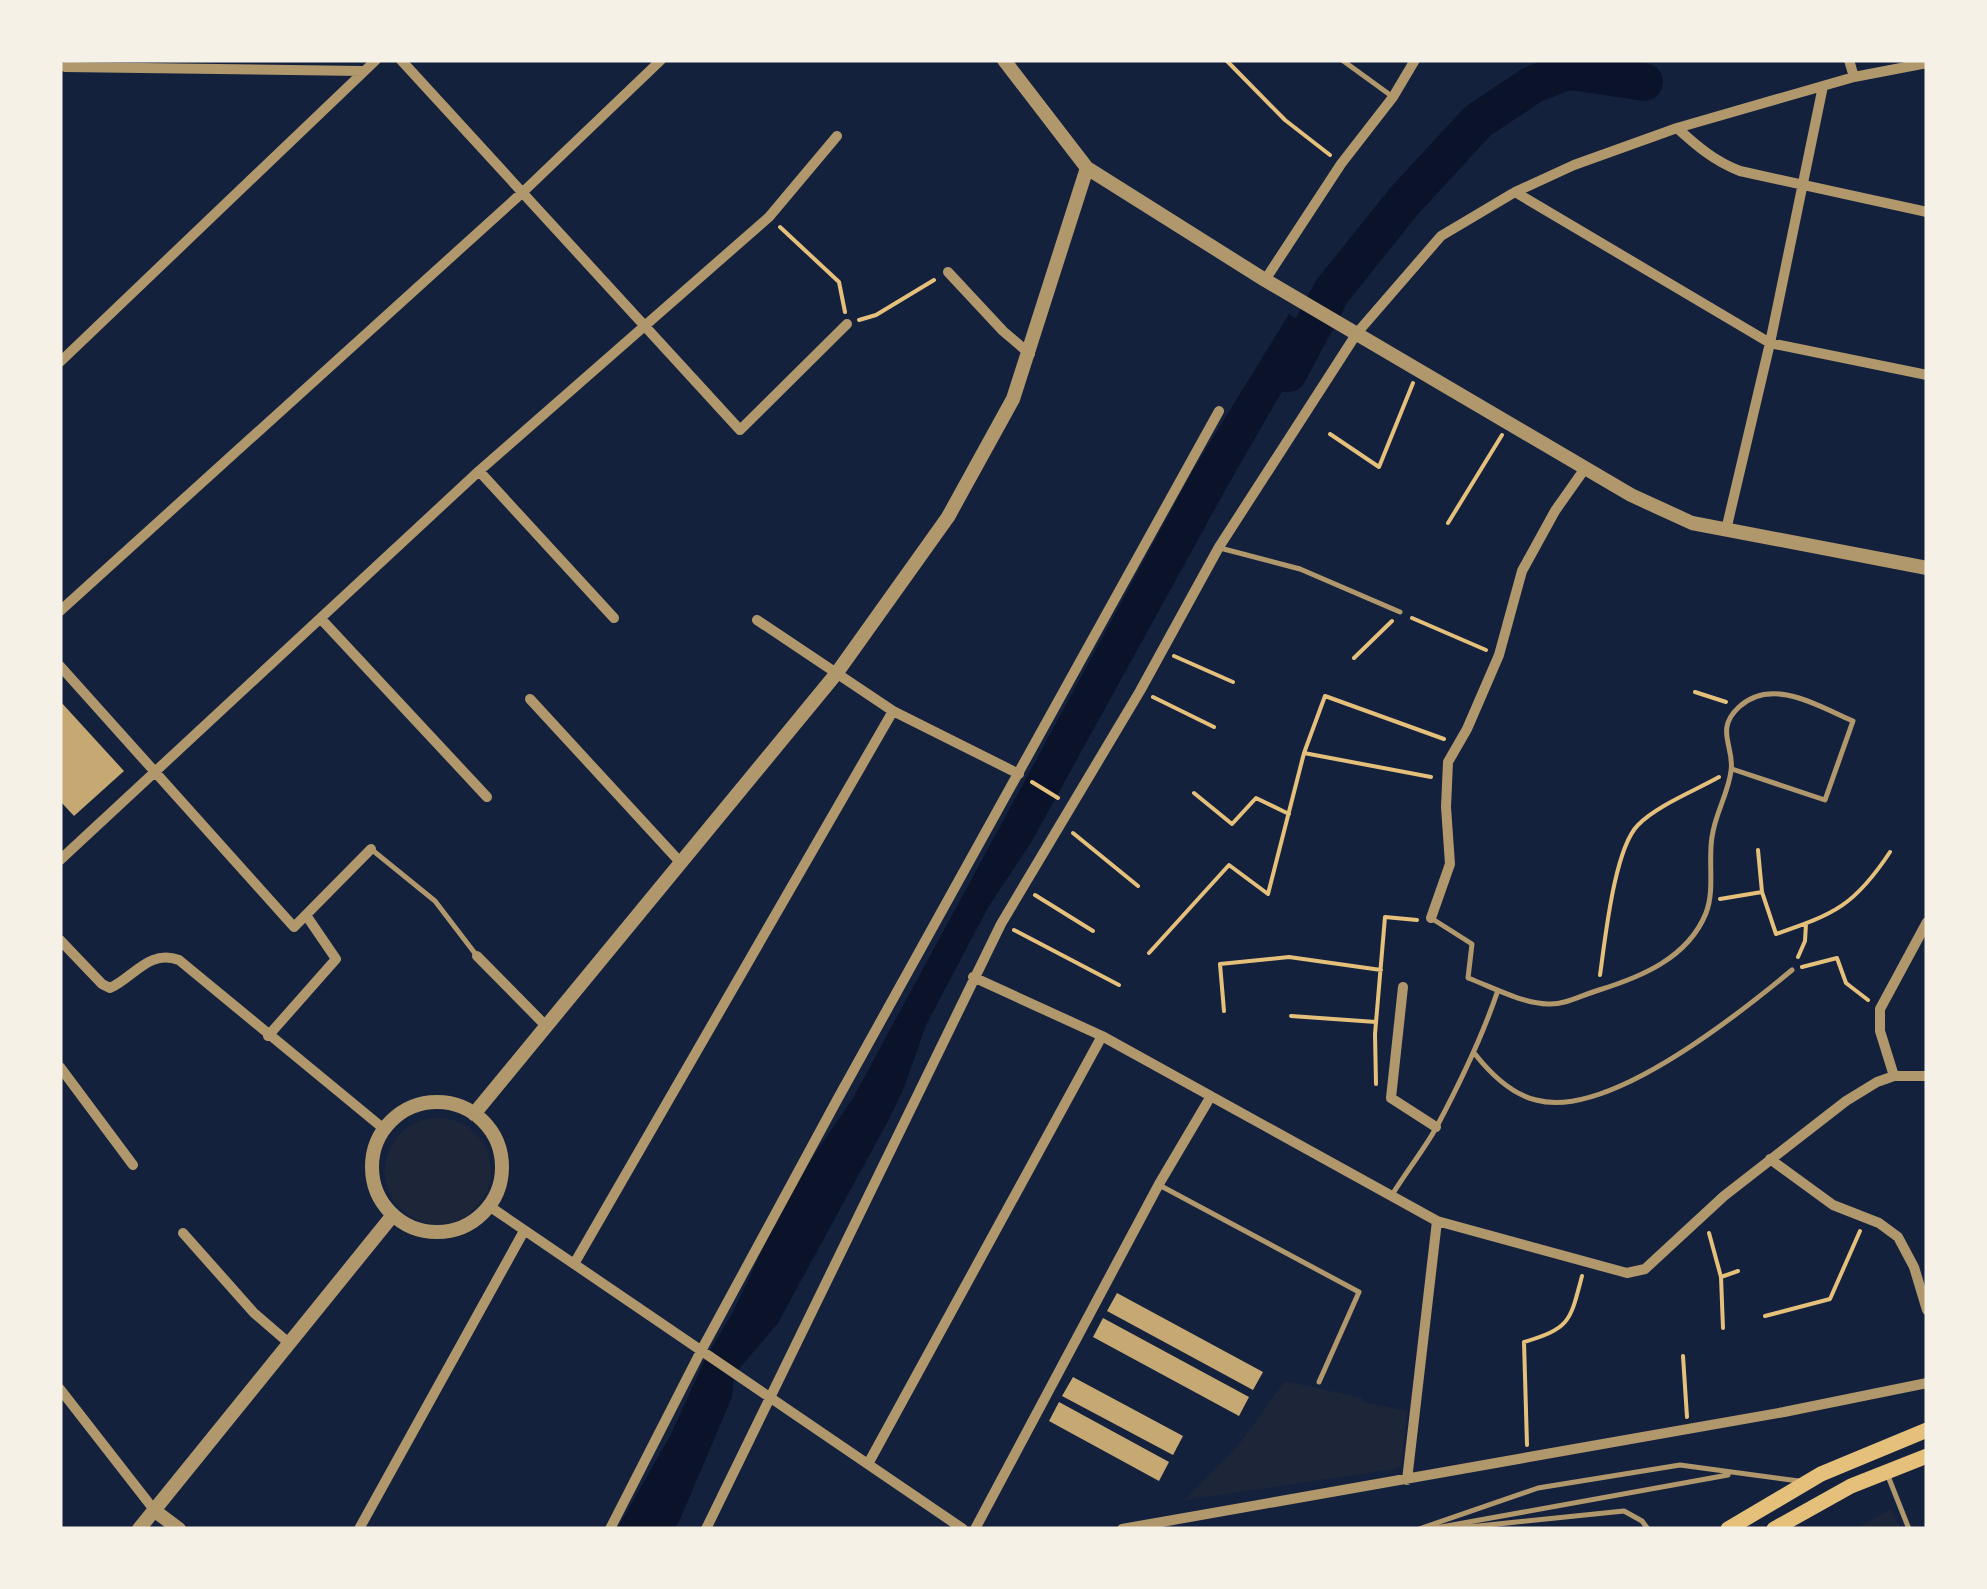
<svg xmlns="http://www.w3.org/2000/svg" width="1987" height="1589" font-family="'PT Sans Narrow',sans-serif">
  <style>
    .green { fill: #1d2539 }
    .water { fill: #0b132b }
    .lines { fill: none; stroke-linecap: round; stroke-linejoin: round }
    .river { stroke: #0b132b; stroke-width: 38 }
    .building { fill: #c6a872 }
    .path { stroke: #e5c07b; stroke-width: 4 }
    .service { stroke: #b1986c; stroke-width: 5 }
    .minor { stroke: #b1986c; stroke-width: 10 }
    .tertiary { stroke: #b1986c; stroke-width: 14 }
    .secondary { stroke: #e5c07b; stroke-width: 15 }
  </style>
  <rect width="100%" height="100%" fill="#14213d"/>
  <path class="green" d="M385 1171a53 53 0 1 1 106 0a53 53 0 1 1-106 0Z
    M 1285,1381 L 1362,1398 L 1362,1402 L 1407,1411 L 1401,1465 L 1395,1469 L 1185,1500 L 1240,1443 Z
    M 1891,1509 L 1900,1529 L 1855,1529 Z"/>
  <path class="water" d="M 1289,314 L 1317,331 L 1232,478 L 1032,841 L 989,906 L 926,1025 L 904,1088 L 888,1121 L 778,1323 L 734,1375 L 732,1397 L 679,1522 L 674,1529 L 617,1529 L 671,1434 L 706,1357 L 732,1314 L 773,1227 L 814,1155 L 853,1098 L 1193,470 Z"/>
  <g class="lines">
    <path class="river" d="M 1288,373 L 1332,291 L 1405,200 L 1478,121 L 1532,85 L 1559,74 L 1572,71 L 1644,82"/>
  </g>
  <path class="building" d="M 60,701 L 124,771 L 74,816 L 60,801 Z
    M 1117,1293 L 1263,1372 L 1253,1390 L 1107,1311 Z
    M 1103,1318 L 1249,1397 L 1239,1416 L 1093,1337 Z
    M 1073,1377 L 1183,1436 L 1173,1455 L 1062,1396 Z
    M 1059,1402 L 1169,1462 L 1159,1481 L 1049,1421 Z"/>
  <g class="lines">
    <path class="path" d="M 1226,60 L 1285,120 L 1330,155
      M 780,227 L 839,282 L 845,312
      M 859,320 L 876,315 L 934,280
      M 1330,434 L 1379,467 L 1413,383
      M 1448,523 L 1502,435
      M 1412,618 L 1486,650
      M 1174,656 L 1233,682
      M 1354,658 L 1392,621
      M 1695,692 L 1726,702
      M 1153,697 L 1214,727
      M 1304,753 L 1431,777
      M 1032,782 L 1058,798
      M 1194,793 L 1232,824 L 1256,798 L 1289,814
      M 1073,833 L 1138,886
      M 1758,850 L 1762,892 L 1776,934 C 1835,914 1855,905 1890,852
      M 1035,895 L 1093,931
      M 1720,899 L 1762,892
      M 1014,930 L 1119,985
      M 1149,953 L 1229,865 L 1268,894 L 1304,753 L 1325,696 L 1444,739
      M 1798,957 L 1805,941 L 1806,924
      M 1802,967 L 1837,958 L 1846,983 L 1868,1000
      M 1600,975 C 1605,941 1614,849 1638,825 C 1656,806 1696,790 1719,777
      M 1224,1011 L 1220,964 L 1289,957 L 1381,970
      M 1291,1016 L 1376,1022
      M 1376,1084 L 1375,1034 L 1385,917 L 1417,920
      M 1709,1233 L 1721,1277 L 1723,1328
      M 1721,1277 L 1738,1271
      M 1765,1316 L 1830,1299 L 1860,1231
      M 1683,1356 L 1687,1417
      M 1527,1445 L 1524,1342 C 1571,1328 1570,1321 1582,1276"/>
    <path class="service" d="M 1342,60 L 1393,97
      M 1220,548 L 1300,569 L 1400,612
      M 371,849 L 435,901 L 477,956
      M 1431,918 L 1472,944 L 1468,978 C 1492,987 1521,1003 1548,1004 C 1565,1005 1582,995 1599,990 C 1641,977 1688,958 1706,913 C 1715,890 1708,861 1712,837 C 1715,814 1728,794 1731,771 C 1735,747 1714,730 1739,707 C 1772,676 1820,707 1853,721 L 1825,800 L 1732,769
      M 1475,1054 C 1490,1073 1511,1094 1536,1100 C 1607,1120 1739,1014 1792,970
      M 1161,1186 L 1359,1292 L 1319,1382
      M 1392,1195 C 1406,1172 1423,1151 1436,1128 C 1460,1083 1482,1038 1498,990
      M 1888,1476 L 1909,1529
      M 1419,1529 L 1538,1488 L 1680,1465 L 1799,1481
      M 1430,1529 L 1728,1475
      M 1449,1529 L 1624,1511 L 1642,1521 L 1648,1529"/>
    <path class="minor" d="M 401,60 L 740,430 L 847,324
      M 1849,60 L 1854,77
      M 65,67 L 362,71
      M 1677,128 C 1697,146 1714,161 1740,171 L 1927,212
      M 1515,192 L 1770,343 L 1927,375
      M 948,272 L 1003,331 L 1030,354
      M 1265,280 L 1341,164 L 1393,97 L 1415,60
      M 60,362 L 376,60
      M 479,471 L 614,618
      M 1726,530 L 1770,343 L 1823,86
      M 60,611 L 524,191 L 661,60
      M 322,620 L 487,797
      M 757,620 L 893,711 L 1019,774
      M 60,666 L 294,927 L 371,849
      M 530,699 L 680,862
      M 60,860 L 479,471 L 769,217 L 837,136
      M 1431,918 L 1450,864 L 1446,807 L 1448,762 L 1467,729 L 1499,655 L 1522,571 L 1555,511 L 1586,467
      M 60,940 L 102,984 L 110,988 C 134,977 149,949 179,960 L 384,1129
      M 477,956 L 546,1026
      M 973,977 L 1102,1036 L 1437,1221 L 1627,1273 L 1645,1269 L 1724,1196 L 1846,1101 L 1877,1082 L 1894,1076 L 1927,1076
      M 1403,987 L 1391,1098 L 1436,1127
      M 268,1036 L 336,959 L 306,915
      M 60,1067 L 133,1165
      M 1894,1076 L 1880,1031 L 1880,1009 L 1927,922
      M 1770,1159 L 1833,1205 L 1879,1223 L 1898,1237 L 1914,1267 L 1927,1310
      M 489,1206 L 963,1529
      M 183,1233 L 254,1313 L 290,1344
      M 574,1264 L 893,711
      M 60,1389 L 155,1511
      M 868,1464 L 1102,1036
      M 1407,1480 L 1437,1221
      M 359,1529 L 524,1231
      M 610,1529 L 701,1351 L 837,1100 L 1219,411
      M 706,1529 L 1001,924 L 1140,691 L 1219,547 L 1357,333 L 1441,236 L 1515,192 L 1574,165 L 1677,128 L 1854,77 L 1927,63
      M 975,1529 L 1159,1184 L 1211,1096
      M 1122,1529 L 1784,1412 L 1927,1383"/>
    <path class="tertiary" d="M 1004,60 L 1087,168 L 1265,280 L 1631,495 L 1692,523 L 1927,568
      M372 1167a65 65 0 1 1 130 0a65 65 0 1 1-130 0Z
      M 474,1114 L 836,674 L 948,517 L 1013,399 L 1087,168
      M 155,1511 L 179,1529
      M 139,1529 L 393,1215"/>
    <path class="secondary" d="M 1728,1529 L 1821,1474 L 1927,1430
      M 1774,1529 L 1851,1486 L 1927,1456"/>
  </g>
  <rect width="1987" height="1589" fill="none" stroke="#f6f1e7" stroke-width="125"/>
</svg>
